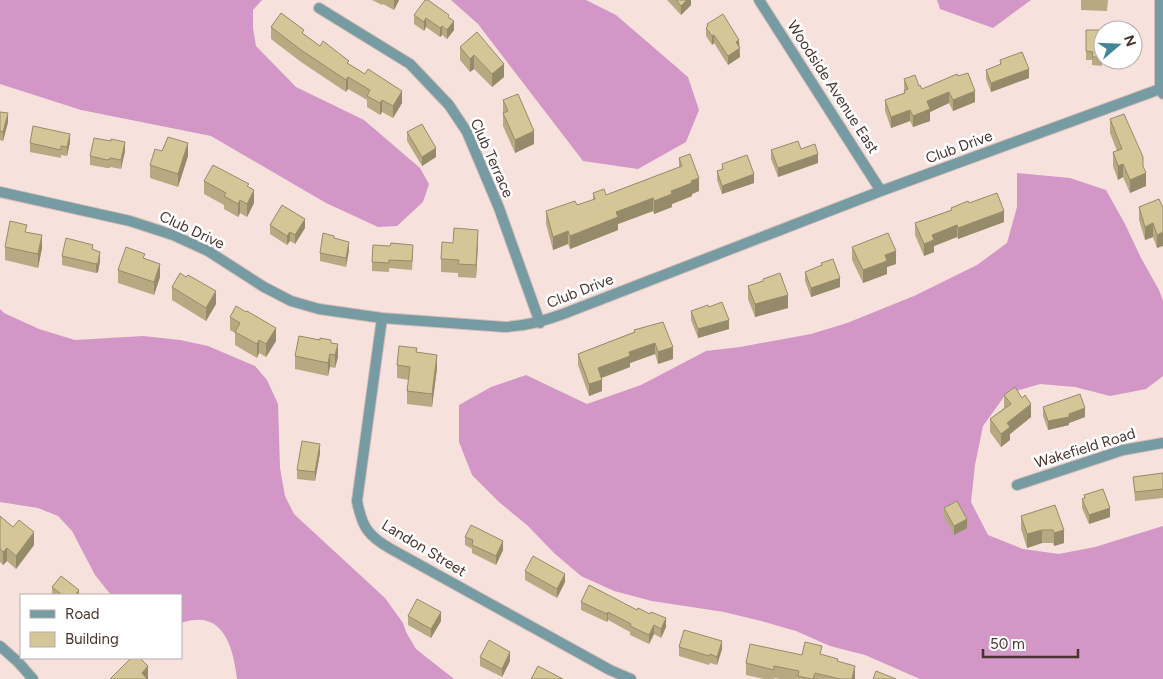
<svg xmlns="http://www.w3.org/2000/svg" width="1163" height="679" font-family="Figtree,sans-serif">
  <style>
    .forest { fill: #d297c7 }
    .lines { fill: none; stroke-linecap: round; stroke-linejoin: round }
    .minor-casing { stroke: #d4beb9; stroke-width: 12 }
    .minor { stroke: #769ba3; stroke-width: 10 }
    .wall { fill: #b7aa82 }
    .shaded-wall { fill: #958b6a }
    .building { fill: #d5c697; stroke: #958b6a }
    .labels { text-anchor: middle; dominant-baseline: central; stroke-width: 5; stroke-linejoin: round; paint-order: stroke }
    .street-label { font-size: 15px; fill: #48332e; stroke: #fff }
  </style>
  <rect width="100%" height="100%" fill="#f7e1dc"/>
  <path class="forest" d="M 0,0 L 262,0 L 253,10 L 253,28 L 256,46 L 296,87 L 364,120 L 420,168 L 429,184 L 423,202 L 397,226 L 378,227 L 326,203 L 211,136 L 81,110 L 0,84 Z
    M 451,0 L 586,0 L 616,15 L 688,77 L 699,110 L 686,142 L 638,169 L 583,161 L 478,24 Z
    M 937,0 L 1031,0 L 993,28 L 940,9 Z
    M 1017,173 L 1070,178 L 1106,190 L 1125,224 L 1141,258 L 1159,290 L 1163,301 L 1163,376 L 1146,389 L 1110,396 L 1075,387 L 1040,384 L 1006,394 L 983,426 L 975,465 L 971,502 L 988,535 L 1023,549 L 1059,554 L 1095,547 L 1163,526 L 1163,679 L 920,679 L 865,655 L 830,646 L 796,631 L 761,621 L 724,612 L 652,601 L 614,591 L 581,576 L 554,553 L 528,526 L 499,502 L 472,475 L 459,442 L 459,405 L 491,387 L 526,375 L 587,404 L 641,385 L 706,351 L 740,347 L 811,334 L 847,323 L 914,296 L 977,265 L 1007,243 L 1017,207 Z
    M 0,309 L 4,313 L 39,329 L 75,340 L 143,336 L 180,340 L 208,346 L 255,366 L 267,380 L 278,404 L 280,468 L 285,496 L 294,514 L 385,598 L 403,623 L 406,632 L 416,649 L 454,679 L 237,679 C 233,646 223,608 181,623 L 181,595 L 111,595 L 95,575 L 72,531 L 58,516 L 38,508 L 0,502 Z"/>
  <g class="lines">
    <g class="minor-casing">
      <path id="minor" d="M 759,0 L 881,191
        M 1160,0 L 1160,89 L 1163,94
        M 319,8 L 410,64 L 449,105 L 467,132 L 499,208 L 540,323
        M 0,192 L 130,221 L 173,235 L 208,251 L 264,287 L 291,301 L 319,309 L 382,318 L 505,327 C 526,326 544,321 563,314 L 881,191 L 1160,89
        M 382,318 L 357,501 C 362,527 368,536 391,549 L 610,670 L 631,679
        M 1017,485 L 1123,450 L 1163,443
        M 0,646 L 18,662 L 33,679"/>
    </g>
    <use href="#minor" class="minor"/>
  </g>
  <path class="wall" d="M 372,0 L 399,0 L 394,10 L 383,4 L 382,5 Z
    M 667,0 L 691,0 L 691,5 L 681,15 Z
    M 1081,0 L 1108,0 L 1107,11 L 1081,10 Z
    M 414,15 L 449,18 L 454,30 L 447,39 L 442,35 L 440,37 L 426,27 L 424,31 L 414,24 Z
    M 707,24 L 739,47 L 740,57 L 728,65 L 714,43 L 712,45 L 706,36 L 706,28 L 707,26 Z
    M 271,27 L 304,34 L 320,46 L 349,64 L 402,103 L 393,118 L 382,112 L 380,115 L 367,107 L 367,100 L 348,89 L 346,92 L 301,62 L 271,39 Z
    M 1086,30 L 1103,30 L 1103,60 L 1106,60 L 1106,61 L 1102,61 L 1102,66 L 1092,65 L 1092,60 L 1086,60 Z
    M 477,32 L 504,77 L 492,87 L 474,69 L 470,72 L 460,60 L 460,47 Z
    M 1000,60 L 1029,78 L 991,92 L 986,79 L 986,70 L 1000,65 Z
    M 958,76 L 975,102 L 953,111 L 949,103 L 930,112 L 930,121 L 913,127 L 910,121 L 891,128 L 885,111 L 885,100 L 904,93 L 904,79 L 919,86 L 922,89 Z
    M 503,100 L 534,144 L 515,153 L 503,126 Z
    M 0,112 L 8,122 L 3,141 L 0,140 Z
    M 1110,119 L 1143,166 L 1146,186 L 1130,193 L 1123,177 L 1118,180 L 1113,166 L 1113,152 L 1117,151 L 1110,133 Z
    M 407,132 L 436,157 L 422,166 L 407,141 Z
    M 70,142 L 67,156 L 61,155 L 61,158 L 30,152 L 30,143 Z
    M 771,150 L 818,163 L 778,177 L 771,159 Z
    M 125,151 L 121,169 L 110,167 L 110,168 L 107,168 L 90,165 L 90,156 Z
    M 162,151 L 188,156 L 178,187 L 150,178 L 150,165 Z
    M 679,158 L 699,191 L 692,194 L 692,196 L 672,204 L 672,207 L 654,214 L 653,211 L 618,224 L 618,230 L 570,249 L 568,244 L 553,250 L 546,224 L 546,211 L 577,205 L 593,200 L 593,193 L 606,195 L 679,167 Z
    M 722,164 L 754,183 L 722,194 L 717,180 L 717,171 L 722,170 Z
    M 204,181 L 249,187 L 254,203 L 247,217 L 240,213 L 238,217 L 224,209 L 224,205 L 204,194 Z
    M 1159,199 L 1157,248 L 1153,237 L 1145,240 L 1139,220 L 1139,207 Z
    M 969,203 L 1004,222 L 958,239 L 957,237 L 934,246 L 934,252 L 924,256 L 915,235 L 915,223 L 951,210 L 951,208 Z
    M 270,225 L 305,228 L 295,244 L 290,241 L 287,245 L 270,234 Z
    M 27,232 L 42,248 L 38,268 L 5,260 L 5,247 Z
    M 334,238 L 349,250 L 346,267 L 320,261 L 320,253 Z
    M 453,243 L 478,243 L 476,278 L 458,277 L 458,273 L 441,272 L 441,259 Z
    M 852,247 L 896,264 L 887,267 L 887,274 L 863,283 L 852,260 Z
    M 413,253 L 412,270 L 389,268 L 389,272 L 372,271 L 372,262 Z
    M 62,256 L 100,261 L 98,272 L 96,273 L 62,265 Z
    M 145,259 L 160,277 L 154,295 L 118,283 L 118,270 Z
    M 821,263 L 840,287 L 811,297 L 805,281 L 805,272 L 821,266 Z
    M 763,279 L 788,308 L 755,317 L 748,299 L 748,286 L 763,281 Z
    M 172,287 L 216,304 L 206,321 L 172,300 Z
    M 709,307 L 729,329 L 698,338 L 691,320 L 691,311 Z
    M 230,317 L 276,341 L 266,357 L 259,353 L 257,358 L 235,345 L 235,333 L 230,330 Z
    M 663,322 L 673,359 L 658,364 L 655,354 L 630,363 L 630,367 L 602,378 L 602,391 L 589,396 L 578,365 L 578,354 L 634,332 L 634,330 Z
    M 331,343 L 338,357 L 335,368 L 330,367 L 328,376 L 295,369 L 295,356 Z
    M 417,352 L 437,368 L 432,407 L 407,404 L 407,391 L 409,380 L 397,378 L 397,365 Z
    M 1004,395 L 1031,417 L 1010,434 L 1010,440 L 1001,447 L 990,432 L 990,419 L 1004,408 Z
    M 1043,407 L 1085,417 L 1069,423 L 1069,425 L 1048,430 L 1043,416 Z
    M 320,453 L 315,481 L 297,479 L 297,470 Z
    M 1163,473 L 1163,498 L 1135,501 L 1133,477 Z
    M 1084,495 L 1110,517 L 1089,524 L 1082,508 L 1082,499 L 1084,498 Z
    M 1055,505 L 1064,543 L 1054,546 L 1053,543 L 1042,543 L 1027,548 L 1021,529 L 1021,516 Z
    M 944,508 L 967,528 L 954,535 L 944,517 Z
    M 0,516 L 34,545 L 16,569 L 7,561 L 3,565 L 0,562 Z
    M 465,537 L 503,550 L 496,565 L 472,553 L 472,549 L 465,545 Z
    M 525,571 L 565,582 L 557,598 L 525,580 Z
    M 52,587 L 79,595 L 52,595 Z
    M 581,602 L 666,627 L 661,638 L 654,634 L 649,644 L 630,635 L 630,632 L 608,620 L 607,622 L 581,610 Z
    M 408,616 L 441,621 L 431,638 L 408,625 Z
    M 679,647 L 722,649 L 717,665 L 710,663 L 709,665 L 679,656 Z
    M 802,655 L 822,655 L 838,662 L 855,678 L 855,679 L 780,679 L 774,678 L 774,679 L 764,679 L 746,675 L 746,663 Z
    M 480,657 L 510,661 L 502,677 L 480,666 Z"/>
  <path class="shaded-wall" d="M 394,0 L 399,0 L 394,10 Z
    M 687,0 L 691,0 L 691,5 L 681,15 L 681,6 Z
    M 426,18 L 426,27 L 424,31 L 424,22 Z
    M 454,21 L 454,30 L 447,39 L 447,30 Z
    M 442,26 L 442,35 L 440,37 L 440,28 Z
    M 714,35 L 714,43 L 712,45 L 712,36 Z
    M 739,40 L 740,57 L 728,65 L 728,56 L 736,42 Z
    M 474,55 L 474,69 L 470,72 L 470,59 Z
    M 504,64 L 504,77 L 492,87 L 492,74 Z
    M 1029,69 L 1029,78 L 991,92 L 991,83 Z
    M 348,77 L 348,89 L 346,92 L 346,80 Z
    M 402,91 L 402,103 L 393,118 L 393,106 Z
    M 975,91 L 975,102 L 953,111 L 953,100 Z
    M 949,92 L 949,103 L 930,112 L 930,121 L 913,127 L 913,116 L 927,101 Z
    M 382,100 L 382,112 L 380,115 L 380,103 Z
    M 910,110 L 910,121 L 891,128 L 891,117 Z
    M 8,113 L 8,122 L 3,141 L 3,132 Z
    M 534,131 L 534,144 L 515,153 L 515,140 Z
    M 70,134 L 70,142 L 67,156 L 67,147 Z
    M 125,142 L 125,151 L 121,169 L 121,160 Z
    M 188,143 L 188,156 L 178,187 L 178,174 Z
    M 436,148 L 436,157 L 422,166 L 422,157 Z
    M 818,154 L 818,163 L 778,177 L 778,168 Z
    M 1123,164 L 1123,177 L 1118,180 L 1118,166 Z
    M 1146,173 L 1146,186 L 1130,193 L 1130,180 Z
    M 754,174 L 754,183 L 722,194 L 722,186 Z
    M 699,178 L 699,191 L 692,194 L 692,196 L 672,204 L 672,207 L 654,214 L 654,201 L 671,191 L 691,181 Z
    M 254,190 L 254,203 L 247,217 L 247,204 Z
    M 653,198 L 653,211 L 618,224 L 618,230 L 570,249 L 570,236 L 616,212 Z
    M 240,200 L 240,213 L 238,217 L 238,204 Z
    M 1004,211 L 1004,222 L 958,239 L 958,228 Z
    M 305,219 L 305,228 L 295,244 L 295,235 Z
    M 1153,223 L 1153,237 L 1145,240 L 1145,227 Z
    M 957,225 L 957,237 L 934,246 L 934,252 L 924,256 L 924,244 L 932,235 Z
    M 478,230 L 478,243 L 476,278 L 476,265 Z
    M 568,231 L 568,244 L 553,250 L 553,237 Z
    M 290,232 L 290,241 L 287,245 L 287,236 Z
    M 1163,232 L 1163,246 L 1157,248 L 1157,235 Z
    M 42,235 L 42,248 L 38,268 L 38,254 Z
    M 349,242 L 349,250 L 346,267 L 346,258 Z
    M 896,251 L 896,264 L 887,267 L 887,274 L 863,283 L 863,270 L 885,255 Z
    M 100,252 L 100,261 L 98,272 L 96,273 L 96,264 Z
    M 160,264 L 160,277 L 154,295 L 154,282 Z
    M 840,278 L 840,287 L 811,297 L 811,288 Z
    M 216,291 L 216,304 L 206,321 L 206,308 Z
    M 788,295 L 788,308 L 755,317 L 755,304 Z
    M 729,320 L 729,329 L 698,338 L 698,329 Z
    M 276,328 L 276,341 L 266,357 L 266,344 Z
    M 259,340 L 259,353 L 257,358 L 257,344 Z
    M 655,343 L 655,354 L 630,363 L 630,367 L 598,379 L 598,368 L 629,352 Z
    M 338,344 L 338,357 L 335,368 L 335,355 Z
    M 673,347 L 673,359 L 658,364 L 658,352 Z
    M 330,354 L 330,367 L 328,376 L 328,363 Z
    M 437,355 L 437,368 L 432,407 L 432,394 Z
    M 602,380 L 602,391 L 589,396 L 589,384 Z
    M 1031,404 L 1031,417 L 1010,434 L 1010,440 L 1001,447 L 1001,434 L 1007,423 Z
    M 1085,408 L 1085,417 L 1069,423 L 1069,425 L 1048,430 L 1048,421 Z
    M 320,444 L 320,453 L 315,481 L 315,472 Z
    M 1110,508 L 1110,517 L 1089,524 L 1089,515 Z
    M 967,519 L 967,528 L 954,535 L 954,526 Z
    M 1042,530 L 1042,543 L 1027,548 L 1027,534 Z
    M 1064,530 L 1064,543 L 1054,546 L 1054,533 Z
    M 34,532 L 34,545 L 16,569 L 16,556 Z
    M 503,541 L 503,550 L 496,565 L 496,556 Z
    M 7,548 L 7,561 L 3,565 L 3,552 Z
    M 565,574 L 565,582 L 557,598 L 557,589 Z
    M 79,590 L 79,595 L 75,595 Z
    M 441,612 L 441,621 L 431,638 L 431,629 Z
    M 608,612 L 608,620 L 607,622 L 607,614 Z
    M 666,618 L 666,627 L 661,638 L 661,629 Z
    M 654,625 L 654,634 L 649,644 L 649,635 Z
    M 722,641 L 722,649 L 717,665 L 717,657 Z
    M 510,652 L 510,661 L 502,677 L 502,669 Z
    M 148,666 L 148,679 L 142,679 L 142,673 Z
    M 855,666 L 855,679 L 852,679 Z"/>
  <path class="building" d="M 425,0 L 428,0 L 449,15 L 448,17 L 454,21 L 447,30 L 442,26 L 440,28 L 426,18 L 424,22 L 414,15 Z
    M 676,0 L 687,0 L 681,6 Z
    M 281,13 L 304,30 L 302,33 L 320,46 L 323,41 L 349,61 L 347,63 L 365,74 L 368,69 L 402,91 L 393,106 L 382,100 L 380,103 L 367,96 L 370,90 L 348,77 L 346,80 L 301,50 L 271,27 Z
    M 723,14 L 739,40 L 736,42 L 740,48 L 728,56 L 714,35 L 712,36 L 706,28 L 708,26 L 707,24 Z
    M 1086,30 L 1103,30 L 1102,57 L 1092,57 L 1093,52 L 1086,51 Z
    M 477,32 L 504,64 L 492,74 L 474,55 L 470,59 L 460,47 Z
    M 1022,52 L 1029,69 L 991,83 L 986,70 L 1001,64 L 1000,60 Z
    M 968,73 L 975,91 L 953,100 L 949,92 L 927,101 L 930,109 L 913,116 L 910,110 L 891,117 L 885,100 L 905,93 L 904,91 L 908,89 L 904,79 L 915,75 L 919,86 L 920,85 L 922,89 L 957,74 L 958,76 Z
    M 518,94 L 534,131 L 515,140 L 503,113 L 508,111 L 503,100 Z
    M 0,112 L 8,113 L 3,132 L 0,131 Z
    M 1124,114 L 1143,157 L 1143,166 L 1146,173 L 1130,180 L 1123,164 L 1118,166 L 1113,152 L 1122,149 L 1110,119 Z
    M 422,124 L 436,148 L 422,157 L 407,132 Z
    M 33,126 L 70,134 L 67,147 L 61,146 L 61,150 L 30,143 Z
    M 168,137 L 188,143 L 178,174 L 150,165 L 155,149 L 162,151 Z
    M 94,138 L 111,141 L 111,139 L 125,142 L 121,160 L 110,158 L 110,159 L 107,160 L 90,156 Z
    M 798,141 L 801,149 L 815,144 L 818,154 L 778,168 L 771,150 Z
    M 690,154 L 699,178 L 691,181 L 692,183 L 671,191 L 672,194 L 654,201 L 653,198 L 616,212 L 618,217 L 570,236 L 568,231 L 553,237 L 546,211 L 575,201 L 577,205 L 595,199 L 593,193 L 604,189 L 606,195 L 682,166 L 679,158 Z
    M 747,155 L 754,174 L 722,186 L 717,171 L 723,169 L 722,164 Z
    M 213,165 L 249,184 L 247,186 L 254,190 L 247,204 L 240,200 L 238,204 L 224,196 L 226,193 L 204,181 Z
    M 997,193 L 1004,211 L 958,228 L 957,225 L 932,235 L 934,240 L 924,244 L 915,223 L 952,210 L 951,208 L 968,201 L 969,203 Z
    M 1159,199 L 1163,208 L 1163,232 L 1157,235 L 1153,223 L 1145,227 L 1139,207 Z
    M 282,205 L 305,219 L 295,235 L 290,232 L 287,236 L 270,225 Z
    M 10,221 L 27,225 L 25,232 L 42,235 L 38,254 L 5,247 Z
    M 454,228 L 478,230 L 476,265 L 458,264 L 459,260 L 441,259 L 442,242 L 453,243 Z
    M 323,233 L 334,236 L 334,238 L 349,242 L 346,258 L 320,253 Z
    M 888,233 L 896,251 L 885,255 L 887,261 L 863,270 L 852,247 Z
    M 66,238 L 93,245 L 92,249 L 100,252 L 98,263 L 96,264 L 62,256 Z
    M 391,243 L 413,245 L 412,261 L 389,260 L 389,263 L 372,262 L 373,245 L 390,246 Z
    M 126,247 L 145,254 L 143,258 L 160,264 L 154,282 L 118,270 Z
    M 833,259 L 840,278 L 811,288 L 805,272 L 822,265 L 821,263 Z
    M 180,273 L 186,277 L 188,275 L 216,291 L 206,308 L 172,287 Z
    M 780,273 L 788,295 L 755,304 L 748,286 L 763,281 L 763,279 Z
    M 722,302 L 729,320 L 698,329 L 691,311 L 708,305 L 709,307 Z
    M 236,306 L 246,312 L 247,311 L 276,328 L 266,344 L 259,340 L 257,344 L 235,332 L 240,323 L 230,317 Z
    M 663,322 L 673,347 L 658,352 L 655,343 L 629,352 L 630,356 L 598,368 L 602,380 L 589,384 L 578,354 L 635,332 L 634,330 Z
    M 299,336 L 320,340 L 320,338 L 331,340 L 331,343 L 338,344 L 335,355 L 330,354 L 328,363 L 295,356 Z
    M 399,346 L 417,348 L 416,352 L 437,355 L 432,394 L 407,391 L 410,367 L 397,365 Z
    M 1015,387 L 1022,398 L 1025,395 L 1031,404 L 1007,423 L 1010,427 L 1001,434 L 990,419 L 1011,404 L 1004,395 Z
    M 1080,394 L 1085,408 L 1069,414 L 1069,417 L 1048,421 L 1043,407 Z
    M 302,441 L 320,444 L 315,472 L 297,470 Z
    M 1163,473 L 1163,489 L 1135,492 L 1133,477 Z
    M 1103,489 L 1110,508 L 1089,515 L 1082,499 L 1085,498 L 1084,495 Z
    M 957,501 L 967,519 L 954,526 L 944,508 Z
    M 1055,505 L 1064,530 L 1054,533 L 1053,530 L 1042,530 L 1027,534 L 1021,516 Z
    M 0,516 L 13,527 L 19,520 L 34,532 L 16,556 L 7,548 L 3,552 L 0,549 Z
    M 471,525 L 503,541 L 496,556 L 472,545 L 473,540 L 465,537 Z
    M 533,556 L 565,574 L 557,589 L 525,571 Z
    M 61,576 L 79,590 L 75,595 L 61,595 L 61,594 L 52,587 Z
    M 589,585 L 637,610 L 638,608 L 650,614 L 651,612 L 666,618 L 661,629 L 654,625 L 649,635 L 630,626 L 631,624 L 608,612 L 607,614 L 581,602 Z
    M 417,599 L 441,612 L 431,629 L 408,616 Z
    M 684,630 L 722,641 L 717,657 L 710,654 L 709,656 L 679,647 Z
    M 489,640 L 510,652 L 502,669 L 480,657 Z
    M 805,642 L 822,646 L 820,654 L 838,659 L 837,661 L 855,666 L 852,679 L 840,679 L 815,673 L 813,679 L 812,679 L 798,676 L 799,671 L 774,666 L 774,670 L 746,663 L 750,644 L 802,655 Z
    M 131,658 L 140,658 L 148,666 L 142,673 L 147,679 L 110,679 Z
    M 538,666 L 563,679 L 531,679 Z
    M 876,671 L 896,679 L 873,679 Z"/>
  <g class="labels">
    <g class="street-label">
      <text transform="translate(833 87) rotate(57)">Woodside Avenue East</text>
      <text transform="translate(959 147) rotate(-20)">Club Drive</text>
      <text transform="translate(492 158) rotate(66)">Club Terrace</text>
      <text transform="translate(192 230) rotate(25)">Club Drive</text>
      <text transform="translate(580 291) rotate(-21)">Club Drive</text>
      <text transform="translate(1085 448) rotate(-17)">Wakefield Road</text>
      <text transform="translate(424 548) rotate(31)">Landon Street</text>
    </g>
  </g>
  <rect x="20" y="594" width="162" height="65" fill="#ffffff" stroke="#b6adab"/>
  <rect x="30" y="610" width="25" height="8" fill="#769ba3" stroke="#b6adab"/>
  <text x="65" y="619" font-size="15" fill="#48332e">Road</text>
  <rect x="30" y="632" width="25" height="15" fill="#d5c697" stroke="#b6adab"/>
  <text x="65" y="644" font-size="15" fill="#48332e">Building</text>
  <g transform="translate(1118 45) rotate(71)"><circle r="24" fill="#ffffff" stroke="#b6adab"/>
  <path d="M0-4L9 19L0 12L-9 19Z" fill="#438796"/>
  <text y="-8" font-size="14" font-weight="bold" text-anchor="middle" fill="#48332e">N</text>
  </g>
  <path d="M983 649v8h95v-8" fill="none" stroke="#48332e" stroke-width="2.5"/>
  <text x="990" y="649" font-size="15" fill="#48332e" stroke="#ffffff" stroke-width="4" paint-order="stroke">50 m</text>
</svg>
